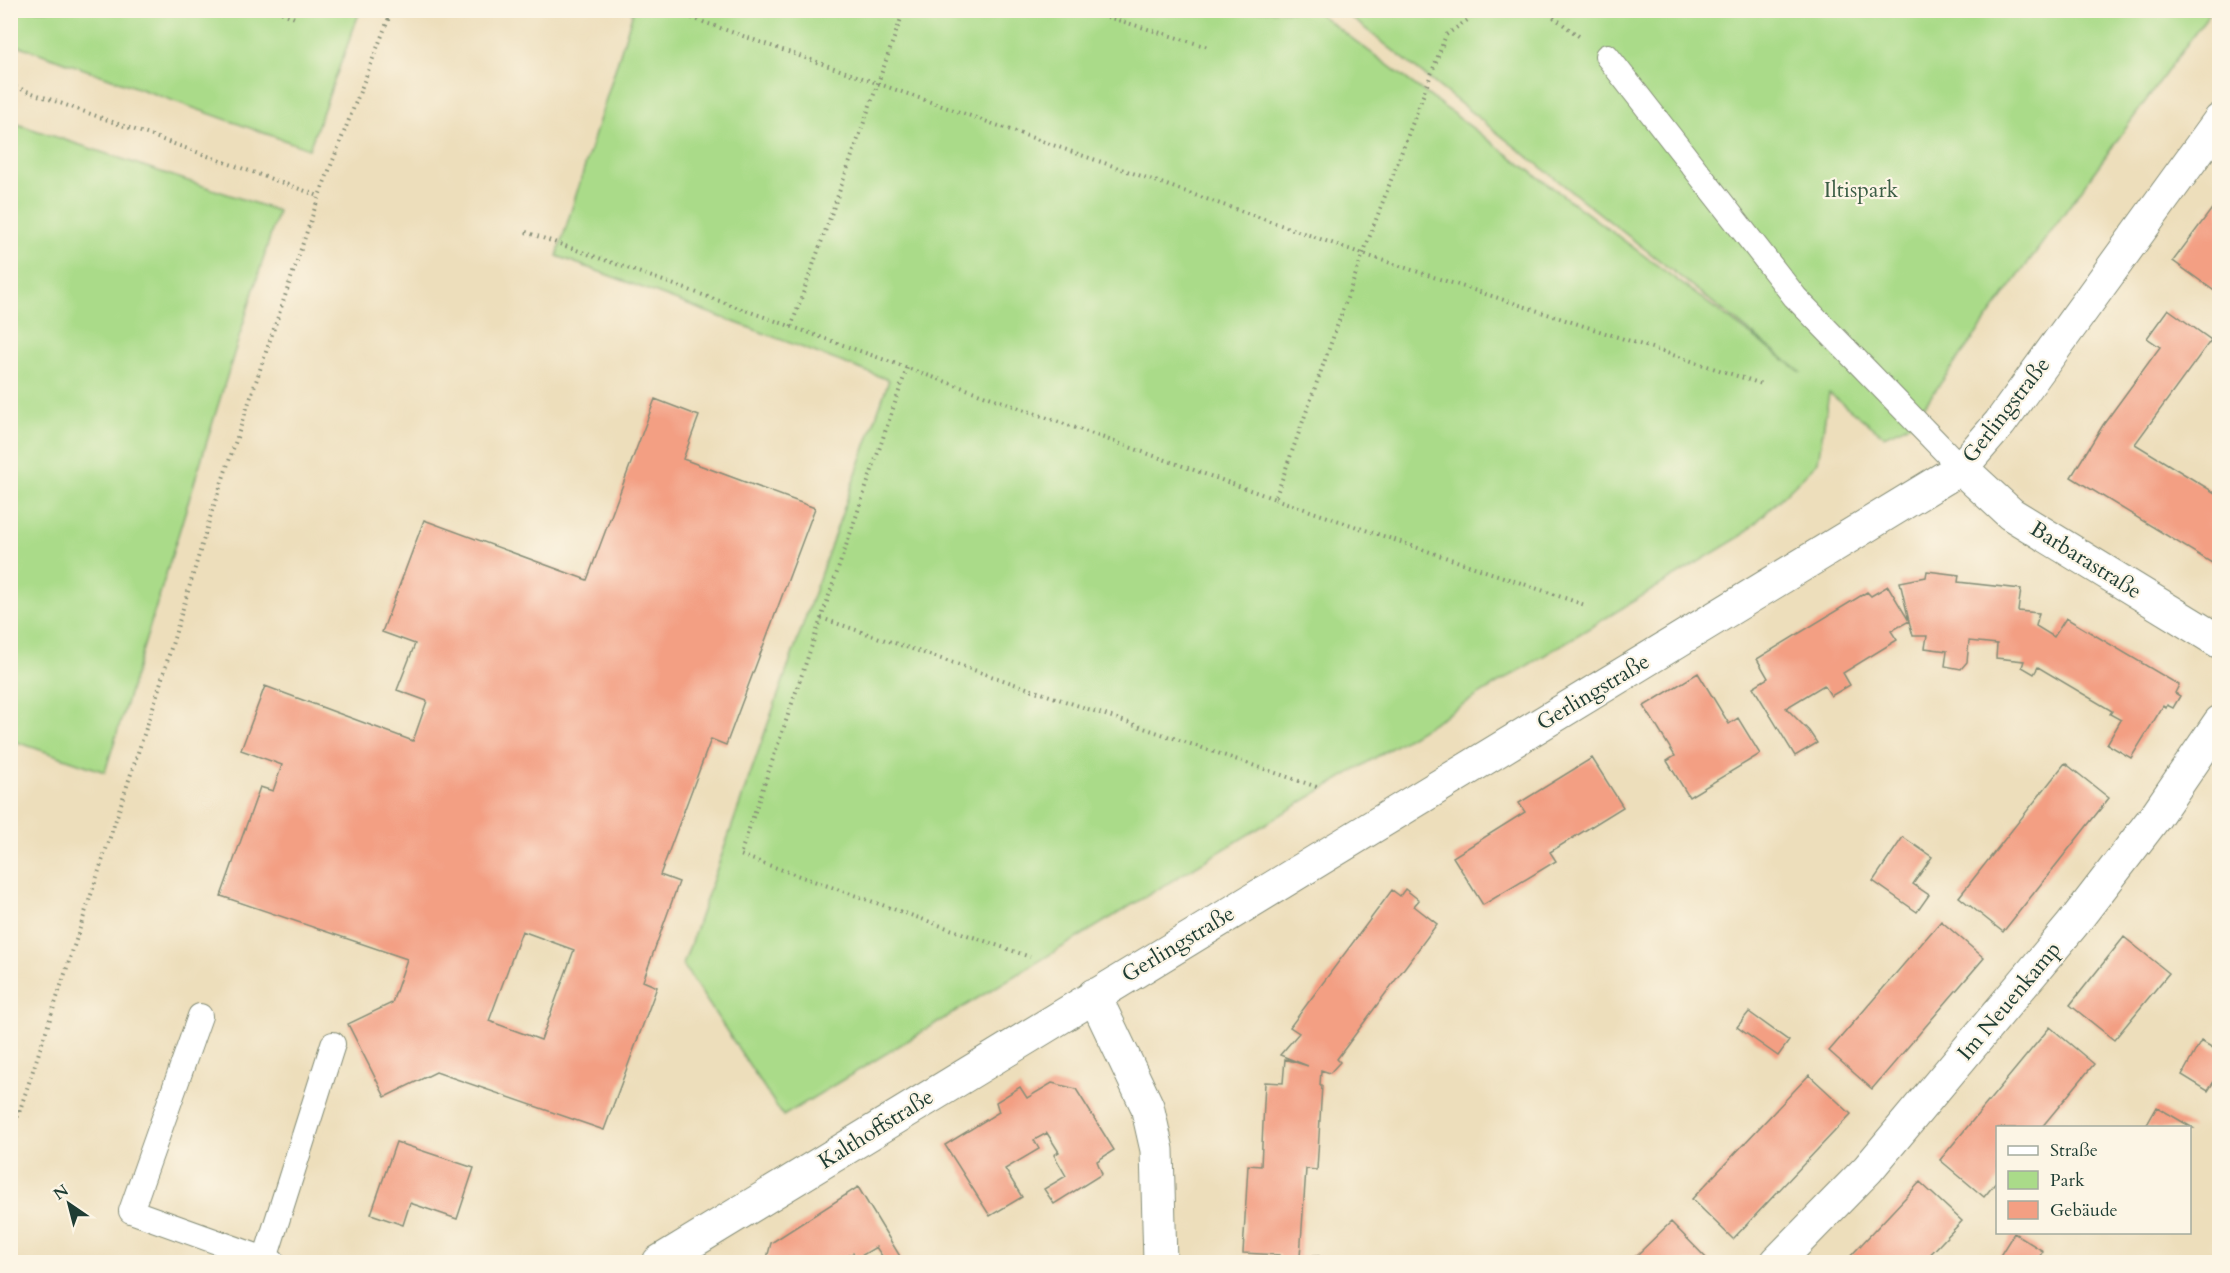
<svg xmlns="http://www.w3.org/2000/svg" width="2230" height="1273" font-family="Cardo,serif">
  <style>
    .green { fill: #aadb89; stroke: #648c5e; stroke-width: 1.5 }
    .building { fill: #f39f83; fill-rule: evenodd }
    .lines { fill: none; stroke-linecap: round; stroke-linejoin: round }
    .lane-casing { stroke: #868e78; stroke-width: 26 }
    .street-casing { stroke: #868e78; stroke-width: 35 }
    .path { stroke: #868e78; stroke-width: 4; stroke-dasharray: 1.5 4.5; stroke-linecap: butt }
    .lane { stroke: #fff; stroke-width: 24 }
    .street { stroke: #fff; stroke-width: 33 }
    .labels { text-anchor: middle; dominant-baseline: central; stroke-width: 4.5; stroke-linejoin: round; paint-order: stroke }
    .park-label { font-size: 22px; fill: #3b5d45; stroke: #fcf5e5 }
    .street-label { font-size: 22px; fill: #1f3d34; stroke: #fcf5e5 }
  </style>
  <rect width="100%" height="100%" fill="#fcf5e5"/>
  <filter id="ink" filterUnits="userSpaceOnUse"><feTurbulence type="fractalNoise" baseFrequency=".0167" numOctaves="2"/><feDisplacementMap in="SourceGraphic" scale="12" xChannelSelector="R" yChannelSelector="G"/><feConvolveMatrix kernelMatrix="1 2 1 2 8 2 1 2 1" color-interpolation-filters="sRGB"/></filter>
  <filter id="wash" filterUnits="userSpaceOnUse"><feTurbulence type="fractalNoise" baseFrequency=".008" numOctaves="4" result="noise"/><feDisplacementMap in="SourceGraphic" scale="24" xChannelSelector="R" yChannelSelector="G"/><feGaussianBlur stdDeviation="1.35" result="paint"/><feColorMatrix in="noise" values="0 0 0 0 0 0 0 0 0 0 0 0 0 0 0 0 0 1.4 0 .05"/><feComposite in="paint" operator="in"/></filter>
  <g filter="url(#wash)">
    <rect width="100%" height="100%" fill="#eddebb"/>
    <path class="green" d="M 11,10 L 360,10 L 360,11 L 309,149 L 11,43 Z
      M 630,11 L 1315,11 L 1802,373 L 1343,11 L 2211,11 L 1911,424 L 1884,436 L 1829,393 L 1818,462 L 1743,535 L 783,1116 L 683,965 L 889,380 L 557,256 L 633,12 Z
      M 11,122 L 278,211 L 105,772 L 11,740 Z"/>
    <g id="blocks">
      <path class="building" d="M 2220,198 L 2220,295 L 2173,261 Z
        M 2168,309 L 2211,340 L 2135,444 L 2220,496 L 2220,568 L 2071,477 L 2103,425 L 2160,347 L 2147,338 Z
        M 655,399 L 699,416 L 683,459 L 815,508 L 726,745 L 711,739 L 660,875 L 679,882 L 643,981 L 657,987 L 604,1130 L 436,1072 L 385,1097 L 348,1024 L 392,1003 L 407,959 L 221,896 L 260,787 L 273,791 L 282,765 L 241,750 L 265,686 L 413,741 L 427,701 L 397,690 L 415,644 L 382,632 L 424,520 L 587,580 ZM 522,931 L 574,950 L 541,1040 L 489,1021 Z
        M 1927,571 L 1959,575 L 1958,582 L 2021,589 L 2018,611 L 2039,613 L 2036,626 L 2054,637 L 2066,618 L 2179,685 L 2175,693 L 2180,696 L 2173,708 L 2167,705 L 2166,708 L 2163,706 L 2131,758 L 2107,744 L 2121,720 L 2110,714 L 2112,711 L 2038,667 L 2034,674 L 2022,667 L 2024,661 L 1996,658 L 1997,644 L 1969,641 L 1967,662 L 1961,669 L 1945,666 L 1947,651 L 1925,648 L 1927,636 L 1913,636 L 1909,621 L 1891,631 L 1897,640 L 1843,673 L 1850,685 L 1831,696 L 1824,685 L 1786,708 L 1809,731 L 1817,743 L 1795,756 L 1753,687 L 1768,678 L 1757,659 L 1867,592 L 1871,596 L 1888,586 L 1909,621 L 1900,582 L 1926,577 Z
        M 1698,673 L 1729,724 L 1738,718 L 1760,754 L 1689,797 L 1667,761 L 1675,756 L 1644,706 Z
        M 1592,758 L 1623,807 L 1550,852 L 1556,861 L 1483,905 L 1453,857 L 1525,812 L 1519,803 Z
        M 2065,763 L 2109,798 L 2003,932 L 1959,897 Z
        M 1903,837 L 1932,857 L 1913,884 L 1929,895 L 1917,912 L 1873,881 Z
        M 1405,889 L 1419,900 L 1414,906 L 1437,924 L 1337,1059 L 1340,1062 L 1330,1073 L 1321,1070 L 1320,1085 L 1322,1085 L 1317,1170 L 1306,1169 L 1300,1257 L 1319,1256 L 1319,1262 L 1280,1262 L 1279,1255 L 1243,1253 L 1248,1165 L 1261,1166 L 1265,1082 L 1283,1083 L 1285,1059 L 1308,1066 L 1280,1055 L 1299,1033 L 1290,1027 L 1392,890 L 1400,896 Z
        M 1941,921 L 1984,958 L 1872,1089 L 1829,1051 Z
        M 2124,937 L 2169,973 L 2114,1040 L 2070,1005 Z
        M 1749,1012 L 1789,1041 L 1778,1056 L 1737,1027 Z
        M 2050,1027 L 2094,1064 L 2041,1128 L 1998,1128 L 1998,1180 L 1984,1197 L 1940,1160 Z
        M 2201,1041 L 2220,1052 L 2220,1072 L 2208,1091 L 2182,1075 Z
        M 1809,1075 L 1851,1114 L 1733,1239 L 1692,1199 Z
        M 1052,1083 L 1076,1089 L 1114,1150 L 1097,1161 L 1102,1174 L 1054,1204 L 1044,1189 L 1066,1176 L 1054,1155 L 1059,1152 L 1047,1133 L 1034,1140 L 1039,1149 L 1005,1169 L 1022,1197 L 990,1216 L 945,1145 L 999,1112 L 996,1102 L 1020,1087 L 1027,1098 Z
        M 2157,1107 L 2193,1128 L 2145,1128 Z
        M 396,1142 L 474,1168 L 457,1219 L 410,1203 L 403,1225 L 371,1214 Z
        M 1920,1182 L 1962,1221 L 1923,1262 L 1845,1262 Z
        M 858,1187 L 901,1258 L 894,1262 L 886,1262 L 876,1247 L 856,1259 L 853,1253 L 837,1262 L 770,1262 L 767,1258 L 771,1243 Z
        M 1671,1222 L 1710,1262 L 1629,1262 L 1639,1253 Z
        M 2014,1233 L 2043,1251 L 2036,1262 L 1996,1262 Z"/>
    </g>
  </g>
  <g filter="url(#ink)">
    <use href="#blocks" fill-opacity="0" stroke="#868e78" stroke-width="1.5"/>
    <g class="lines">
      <g class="lane-casing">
        <path id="lane" d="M 1607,56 L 1795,297 L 1961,468
          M 200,1016 L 131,1211 L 273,1262
          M 265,1259 L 333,1044"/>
      </g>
      <g class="street-casing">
        <path id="street" d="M 1961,468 L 2011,514 L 2220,642
          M 1094,995 L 1147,1106 L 1157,1150 L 1160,1262
          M 659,1262 L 1961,468 L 2000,423 L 2220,120
          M 1777,1262 L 1868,1169 L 2072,925 L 2155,817 L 2220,722"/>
      </g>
      <path class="path" d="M 276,10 L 297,19
        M 669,10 L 1363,254 L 1762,384
        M 1084,10 L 1208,47
        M 1544,10 L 1580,37
        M 10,85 L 319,196
        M 526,232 L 1275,499 L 1363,254 L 1446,35 L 1482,10
        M 791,327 L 904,10
        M 907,368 L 740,855 L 1030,957
        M 1275,499 L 1585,605
        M 821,618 L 1317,787
        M 10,1140 L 157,695 L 212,511 L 319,196 L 392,10"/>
      <use href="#lane" class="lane"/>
      <use href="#street" class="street"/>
    </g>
  </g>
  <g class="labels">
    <g class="park-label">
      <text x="1861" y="190">Iltispark</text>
    </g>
    <g class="street-label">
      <text transform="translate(2006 410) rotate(-52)">Gerlingstraße</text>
      <text transform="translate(2086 560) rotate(32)">Barbarastraße</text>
      <text transform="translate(1593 692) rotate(-31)">Gerlingstraße</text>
      <text transform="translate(1178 944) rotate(-31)">Gerlingstraße</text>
      <text transform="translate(2009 1001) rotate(-50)">Im Neuenkamp</text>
      <text transform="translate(876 1129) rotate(-32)">Kalthoffstraße</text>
    </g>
  </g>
  <rect width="2230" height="1273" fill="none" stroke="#fcf5e5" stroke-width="36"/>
  <rect x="1996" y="1126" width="195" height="108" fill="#fcf5e5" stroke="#a4ab9e" stroke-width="1.5"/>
  <rect x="2008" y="1146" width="30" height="9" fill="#ffffff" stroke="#a4ab9e" stroke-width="1.5"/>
  <text x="2050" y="1156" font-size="18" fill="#1f3d34">Straße</text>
  <rect x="2008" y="1171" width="30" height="18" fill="#aadb89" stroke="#a4ab9e" stroke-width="1.5"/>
  <text x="2050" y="1186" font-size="18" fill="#1f3d34">Park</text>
  <rect x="2008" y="1201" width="30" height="18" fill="#f39f83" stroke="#a4ab9e" stroke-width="1.5"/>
  <text x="2050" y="1216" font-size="18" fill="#1f3d34">Gebäude</text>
  <g transform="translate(69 1204) rotate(325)" stroke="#fcf5e5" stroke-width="4.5" paint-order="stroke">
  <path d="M0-4.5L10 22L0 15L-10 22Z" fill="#1f3d34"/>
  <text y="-9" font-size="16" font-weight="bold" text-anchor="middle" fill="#1f3d34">N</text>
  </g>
</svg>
